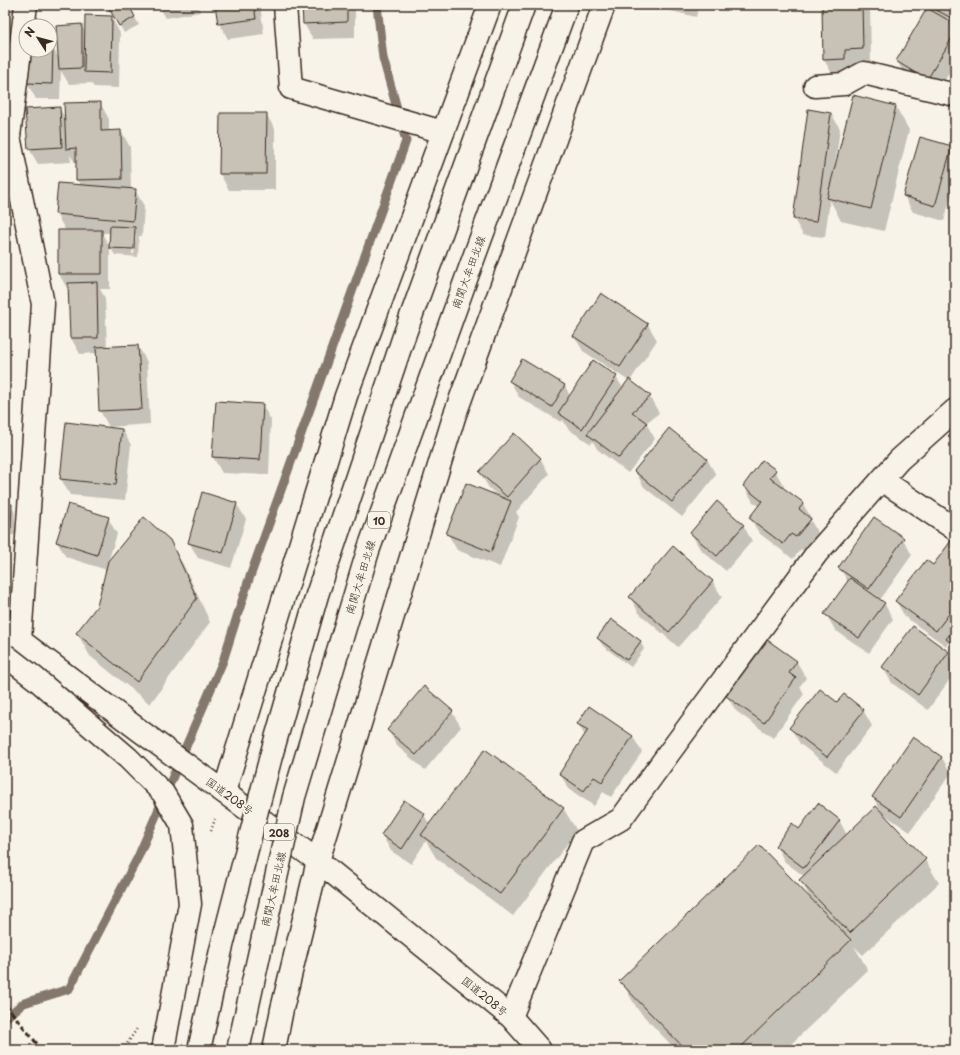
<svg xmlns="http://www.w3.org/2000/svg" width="960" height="1055" font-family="'Playpen Sans','Klee One',sans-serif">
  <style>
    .shadow { fill: #0003; fill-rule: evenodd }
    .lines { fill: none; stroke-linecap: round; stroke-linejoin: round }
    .stream { stroke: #84786c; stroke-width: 9 }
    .building { fill: #c8c1b6; stroke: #3b2a1e }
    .minor-casing { stroke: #3b2a1e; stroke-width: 25 }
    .primary-casing { stroke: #3b2a1e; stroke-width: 25 }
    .trunk-casing { stroke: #3b2a1e; stroke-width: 25 }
    .path { stroke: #3b2a1e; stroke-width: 2.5; stroke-dasharray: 1 3; stroke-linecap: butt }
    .minor { stroke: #f7f3e8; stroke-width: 22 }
    .primary { stroke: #f7f3e8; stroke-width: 22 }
    .trunk { stroke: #f7f3e8; stroke-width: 22 }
    .rail { stroke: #3b2a1e; stroke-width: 3; stroke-dasharray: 6 3; stroke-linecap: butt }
    .primary-bridge-casing { stroke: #3b2a1e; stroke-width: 25; stroke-linecap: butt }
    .primary-bridge { stroke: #f7f3e8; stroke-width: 22 }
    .labels { text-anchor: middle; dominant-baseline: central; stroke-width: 4; stroke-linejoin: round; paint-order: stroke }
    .shield { fill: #f7f3e8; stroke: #73665b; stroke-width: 1 }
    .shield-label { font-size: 10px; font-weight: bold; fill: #3b2a1e }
    .street-label { font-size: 11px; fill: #3b2a1e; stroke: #f7f3e8 }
  </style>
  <rect width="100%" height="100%" fill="#f7f3e8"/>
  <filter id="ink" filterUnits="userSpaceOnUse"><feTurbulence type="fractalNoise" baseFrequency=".025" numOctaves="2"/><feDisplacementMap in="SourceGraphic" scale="8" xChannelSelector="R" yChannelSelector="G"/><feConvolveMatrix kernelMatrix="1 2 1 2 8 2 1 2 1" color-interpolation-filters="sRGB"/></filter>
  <g filter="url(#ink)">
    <path class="shadow" d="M 66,5 L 83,5 L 83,7 Z
      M 108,5 L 128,5 L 139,25 L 124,33 Z
      M 158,5 L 199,5 L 200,12 L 166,18 Z
      M 216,5 L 260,5 L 264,34 L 228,39 L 219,23 Z
      M 303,5 L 352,5 L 355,10 L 355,38 L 313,39 L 304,24 Z
      M 654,5 L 699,5 L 696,17 L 655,7 Z
      M 823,5 L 870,5 L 871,65 L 853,66 L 853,75 L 833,75 L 824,60 Z
      M 910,5 L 925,5 L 922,12 Z
      M 926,5 L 955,5 L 955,63 L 936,95 L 906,77 L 897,61 L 928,8 Z
      M 111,17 L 120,33 L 119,88 L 94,87 L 91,83 L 69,84 L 61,71 L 60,99 L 36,99 L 27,83 L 50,50 L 50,46 L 52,46 L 59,59 L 81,25 L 86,33 Z
      M 100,103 L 109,119 L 109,132 L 121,131 L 130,147 L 131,190 L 135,190 L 144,206 L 142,236 L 139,236 L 138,257 L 115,255 L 110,247 L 110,289 L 100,289 L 105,298 L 107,348 L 138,346 L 147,362 L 150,424 L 109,427 L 100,411 L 97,353 L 80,354 L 71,338 L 69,290 L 68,290 L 59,274 L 59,231 L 66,231 L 56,214 L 81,186 L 77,180 L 77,164 L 76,164 L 70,155 L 71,162 L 38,164 L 29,149 L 59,108 L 66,119 ZM 102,233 L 111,233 L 110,247 L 104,237 ZM 134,235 L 136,235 L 134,254 L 132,254 Z
      M 896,107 L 909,130 L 884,231 L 841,221 L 830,200 L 825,237 L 803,235 L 794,219 L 831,113 L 840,129 L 835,165 L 836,165 Z
      M 221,114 L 266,114 L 275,129 L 275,190 L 229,190 L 220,174 Z
      M 921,138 L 952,147 L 955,152 L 955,183 L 944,221 L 913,212 L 904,196 Z
      M 648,325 L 657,340 L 630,381 L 650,397 L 659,413 L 646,423 L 655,439 L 628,473 L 597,449 L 593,441 L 591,444 L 568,429 L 563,420 L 561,422 L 519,397 L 510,381 L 523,360 L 565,386 L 570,396 L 616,377 L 623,388 L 629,381 L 583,351 L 574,336 Z
      M 262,405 L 271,420 L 269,475 L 222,473 L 213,457 Z
      M 122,429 L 131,445 L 125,500 L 70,495 L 61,479 Z
      M 540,458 L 549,474 L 516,512 L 519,517 L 500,567 L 457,550 L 448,534 L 499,497 L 489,488 L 480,473 Z
      M 707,459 L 716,475 L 682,517 L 644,487 L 635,471 Z
      M 775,471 L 784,486 L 783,488 L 803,504 L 812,519 L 811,521 L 819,535 L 805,552 L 801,549 L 793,559 L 759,533 L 750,518 L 759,506 L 753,502 L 744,486 Z
      M 236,503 L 246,519 L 231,568 L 198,558 L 189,542 Z
      M 5,505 L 11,505 L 15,513 L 15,535 L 5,535 Z
      M 108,518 L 117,534 L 108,562 L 169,541 L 183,564 L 210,622 L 150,704 L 90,656 L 77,633 L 98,607 L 107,570 L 66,557 L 57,542 Z
      M 743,525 L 752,541 L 726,571 L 700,549 L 691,533 Z
      M 903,539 L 912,555 L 880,600 L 884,603 L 893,619 L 869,653 L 835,630 L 826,614 L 848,582 L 840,568 Z
      M 955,545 L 955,653 L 949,642 L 946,646 L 905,617 L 896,601 Z
      M 673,548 L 713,582 L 722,597 L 678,647 L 639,613 L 630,597 Z
      M 913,627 L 948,653 L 955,665 L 955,672 L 928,710 L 892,683 L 883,668 Z
      M 598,638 L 640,641 L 644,649 L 631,667 L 603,646 Z
      M 766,641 L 797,662 L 806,678 L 800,686 L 804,694 L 773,738 L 736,711 L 727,696 Z
      M 589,707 L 633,737 L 642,752 L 611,797 L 603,792 L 594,806 L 569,789 L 560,774 L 585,736 L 578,724 Z
      M 863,710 L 872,726 L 836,772 L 800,744 L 791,728 Z
      M 452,712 L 461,727 L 425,770 L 397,746 L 388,730 Z
      M 913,739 L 942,758 L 951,773 L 910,832 L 882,813 L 873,797 Z
      M 563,808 L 577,831 L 513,916 L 436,858 L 426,841 L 411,864 L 391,851 L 382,835 L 424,815 L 430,825 Z
      M 876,808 L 925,860 L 939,883 L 863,955 L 854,946 L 868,970 L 785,1050 L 676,1050 L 638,1010 L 621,981 L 811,900 L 801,880 L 804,876 L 785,862 L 776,846 L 799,830 L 839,820 L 847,835 Z"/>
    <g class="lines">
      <path class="stream" d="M 5,1018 L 24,1003 L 69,989 L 138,857 L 223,661 L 247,585 L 406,141 L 383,58 L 377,5"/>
    </g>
    <path class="building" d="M 107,5 L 129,5 L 135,17 L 119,26 Z
      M 215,5 L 254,5 L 256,19 L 218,24 Z
      M 302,5 L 347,5 L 347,22 L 303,24 Z
      M 822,5 L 862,5 L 863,49 L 845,50 L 845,59 L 823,60 Z
      M 927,5 L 955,5 L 955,20 Z
      M 927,8 L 955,24 L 955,33 L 927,80 L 896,61 Z
      M 85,15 L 112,16 L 111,73 L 84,72 Z
      M 82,24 L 82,68 L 59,69 L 56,26 Z
      M 50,45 L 53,45 L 52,84 L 26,83 L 26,50 L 50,50 Z
      M 853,95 L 896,106 L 871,209 L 827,198 Z
      M 101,102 L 101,131 L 121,130 L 122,179 L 76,180 L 76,148 L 66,149 L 64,103 Z
      M 60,107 L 62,147 L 28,149 L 25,109 Z
      M 808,109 L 831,113 L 816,222 L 793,219 Z
      M 220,113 L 267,113 L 266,174 L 219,174 Z
      M 920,137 L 952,146 L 935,206 L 903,196 Z
      M 58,183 L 136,189 L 133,221 L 55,214 Z
      M 110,226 L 135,227 L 134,249 L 109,248 Z
      M 58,230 L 102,230 L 102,274 L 58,274 Z
      M 97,282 L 98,338 L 70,338 L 68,283 Z
      M 601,293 L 648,324 L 620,367 L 573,336 Z
      M 138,345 L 142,409 L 99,411 L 96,347 Z
      M 522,359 L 565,385 L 552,407 L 509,381 Z
      M 593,360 L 617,376 L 582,429 L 558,413 Z
      M 629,379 L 651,396 L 632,412 L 647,423 L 619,458 L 587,434 Z
      M 216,401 L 263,404 L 260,460 L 212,457 Z
      M 66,422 L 122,429 L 116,485 L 60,479 Z
      M 669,428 L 707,459 L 672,502 L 634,471 Z
      M 955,430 L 955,444 L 948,436 Z
      M 514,433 L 541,458 L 507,497 L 479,472 Z
      M 762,460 L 776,470 L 770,478 L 804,503 L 799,509 L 811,519 L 796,537 L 791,534 L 783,544 L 749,518 L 762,501 L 743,486 Z
      M 466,483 L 511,501 L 491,552 L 446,534 Z
      M 202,492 L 237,503 L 223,553 L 188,543 Z
      M 717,501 L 744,525 L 717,556 L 690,533 Z
      M 5,504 L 12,504 L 11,528 L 5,528 Z
      M 68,504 L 109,517 L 97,555 L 56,542 Z
      M 144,517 L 170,540 L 197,598 L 137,682 L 76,633 L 97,606 L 108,561 Z
      M 874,517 L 904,538 L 869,589 L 838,568 Z
      M 951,541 L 955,544 L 955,606 L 936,631 L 895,601 L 926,560 L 933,565 Z
      M 673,546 L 713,581 L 669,632 L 629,597 Z
      M 850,578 L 885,603 L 859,638 L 824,614 Z
      M 611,619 L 641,641 L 627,660 L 597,638 Z
      M 913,626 L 949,652 L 918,695 L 882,667 Z
      M 955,628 L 955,646 L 946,639 Z
      M 766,639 L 797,661 L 789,673 L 796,678 L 764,723 L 726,696 Z
      M 424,686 L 453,711 L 416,755 L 387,730 Z
      M 820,689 L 837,702 L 844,694 L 864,710 L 827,757 L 789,728 Z
      M 589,706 L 633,736 L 602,782 L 594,777 L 584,791 L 559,774 L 588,730 L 577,724 Z
      M 955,716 L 955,726 L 950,723 Z
      M 913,737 L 942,757 L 901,817 L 872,797 Z
      M 485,749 L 564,808 L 500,894 L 421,835 Z
      M 404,800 L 425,814 L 402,849 L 381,835 Z
      M 818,803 L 840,820 L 804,868 L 775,846 L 792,823 L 799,829 Z
      M 876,806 L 926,859 L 850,933 L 799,880 Z
      M 759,845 L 851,940 L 738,1050 L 686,1050 L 619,981 Z"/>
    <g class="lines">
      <g class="minor-casing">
        <path id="minor" d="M 285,5 L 291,88 L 443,132
          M 815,86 L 844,84 L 864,73 L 955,95
          M 882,480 L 955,529
          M 20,640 L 43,304 L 9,136 L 26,5
          M 511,1017 L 583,841 L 621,819 L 669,753 L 817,553 L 899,460 L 955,410"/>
      </g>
      <g class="primary-casing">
        <path id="primary" d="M 224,792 L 346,396 L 490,5
          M 274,1050 L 282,1009 L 318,861 L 454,417 L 604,5"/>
      </g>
      <g class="trunk-casing">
        <path id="trunk" d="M 5,629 L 139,730 L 318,861 L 511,1017 L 540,1050"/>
      </g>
      <path class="path" d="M 211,831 L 215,819
        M 123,1050 L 138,1027"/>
      <use href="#minor" class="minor"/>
      <use href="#primary" class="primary"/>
      <use href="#trunk" class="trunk"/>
      <path class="rail" d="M 5,1004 L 42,1050
        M 5,1043 L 11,1050"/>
      <g class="primary-bridge-casing">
        <path id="primary-bridge" d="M 5,655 L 36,679 L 128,758 L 163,793 L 182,825 L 190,904 L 163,1050
          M 199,1050 L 221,950 L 271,756 L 317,595 L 404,336 L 524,5
          M 238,1050 L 294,797 L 368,551 L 474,257 L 567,5"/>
      </g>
      <use href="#primary-bridge" class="primary-bridge"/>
    </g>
  </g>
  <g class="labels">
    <g class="shield">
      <rect x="368" y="512" width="22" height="16" rx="3"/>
      <rect x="264" y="824" width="30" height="16" rx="3"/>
    </g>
    <g class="shield-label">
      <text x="379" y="520">10</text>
      <text x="279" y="832">208</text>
    </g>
    <g class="street-label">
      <text transform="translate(468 272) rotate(-70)">南関大牟田北線</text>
      <text transform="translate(360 577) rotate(-73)">南関大牟田北線</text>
      <text transform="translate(230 796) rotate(36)">国道208号</text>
      <text transform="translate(273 889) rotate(-77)">南関大牟田北線</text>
      <text transform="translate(485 996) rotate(39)">国道208号</text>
    </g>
  </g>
  <rect width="960" height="1055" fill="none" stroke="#f7f3e8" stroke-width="20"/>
  <rect x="10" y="10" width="940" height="1035" fill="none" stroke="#3b2a1e" stroke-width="1.5" filter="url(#ink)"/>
  <g transform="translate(38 38) rotate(306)"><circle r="19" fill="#f7f3e8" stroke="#aca397"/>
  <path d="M0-3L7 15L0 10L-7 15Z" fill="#3b2a1e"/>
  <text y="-6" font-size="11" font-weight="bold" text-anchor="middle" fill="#3b2a1e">N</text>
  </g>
</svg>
